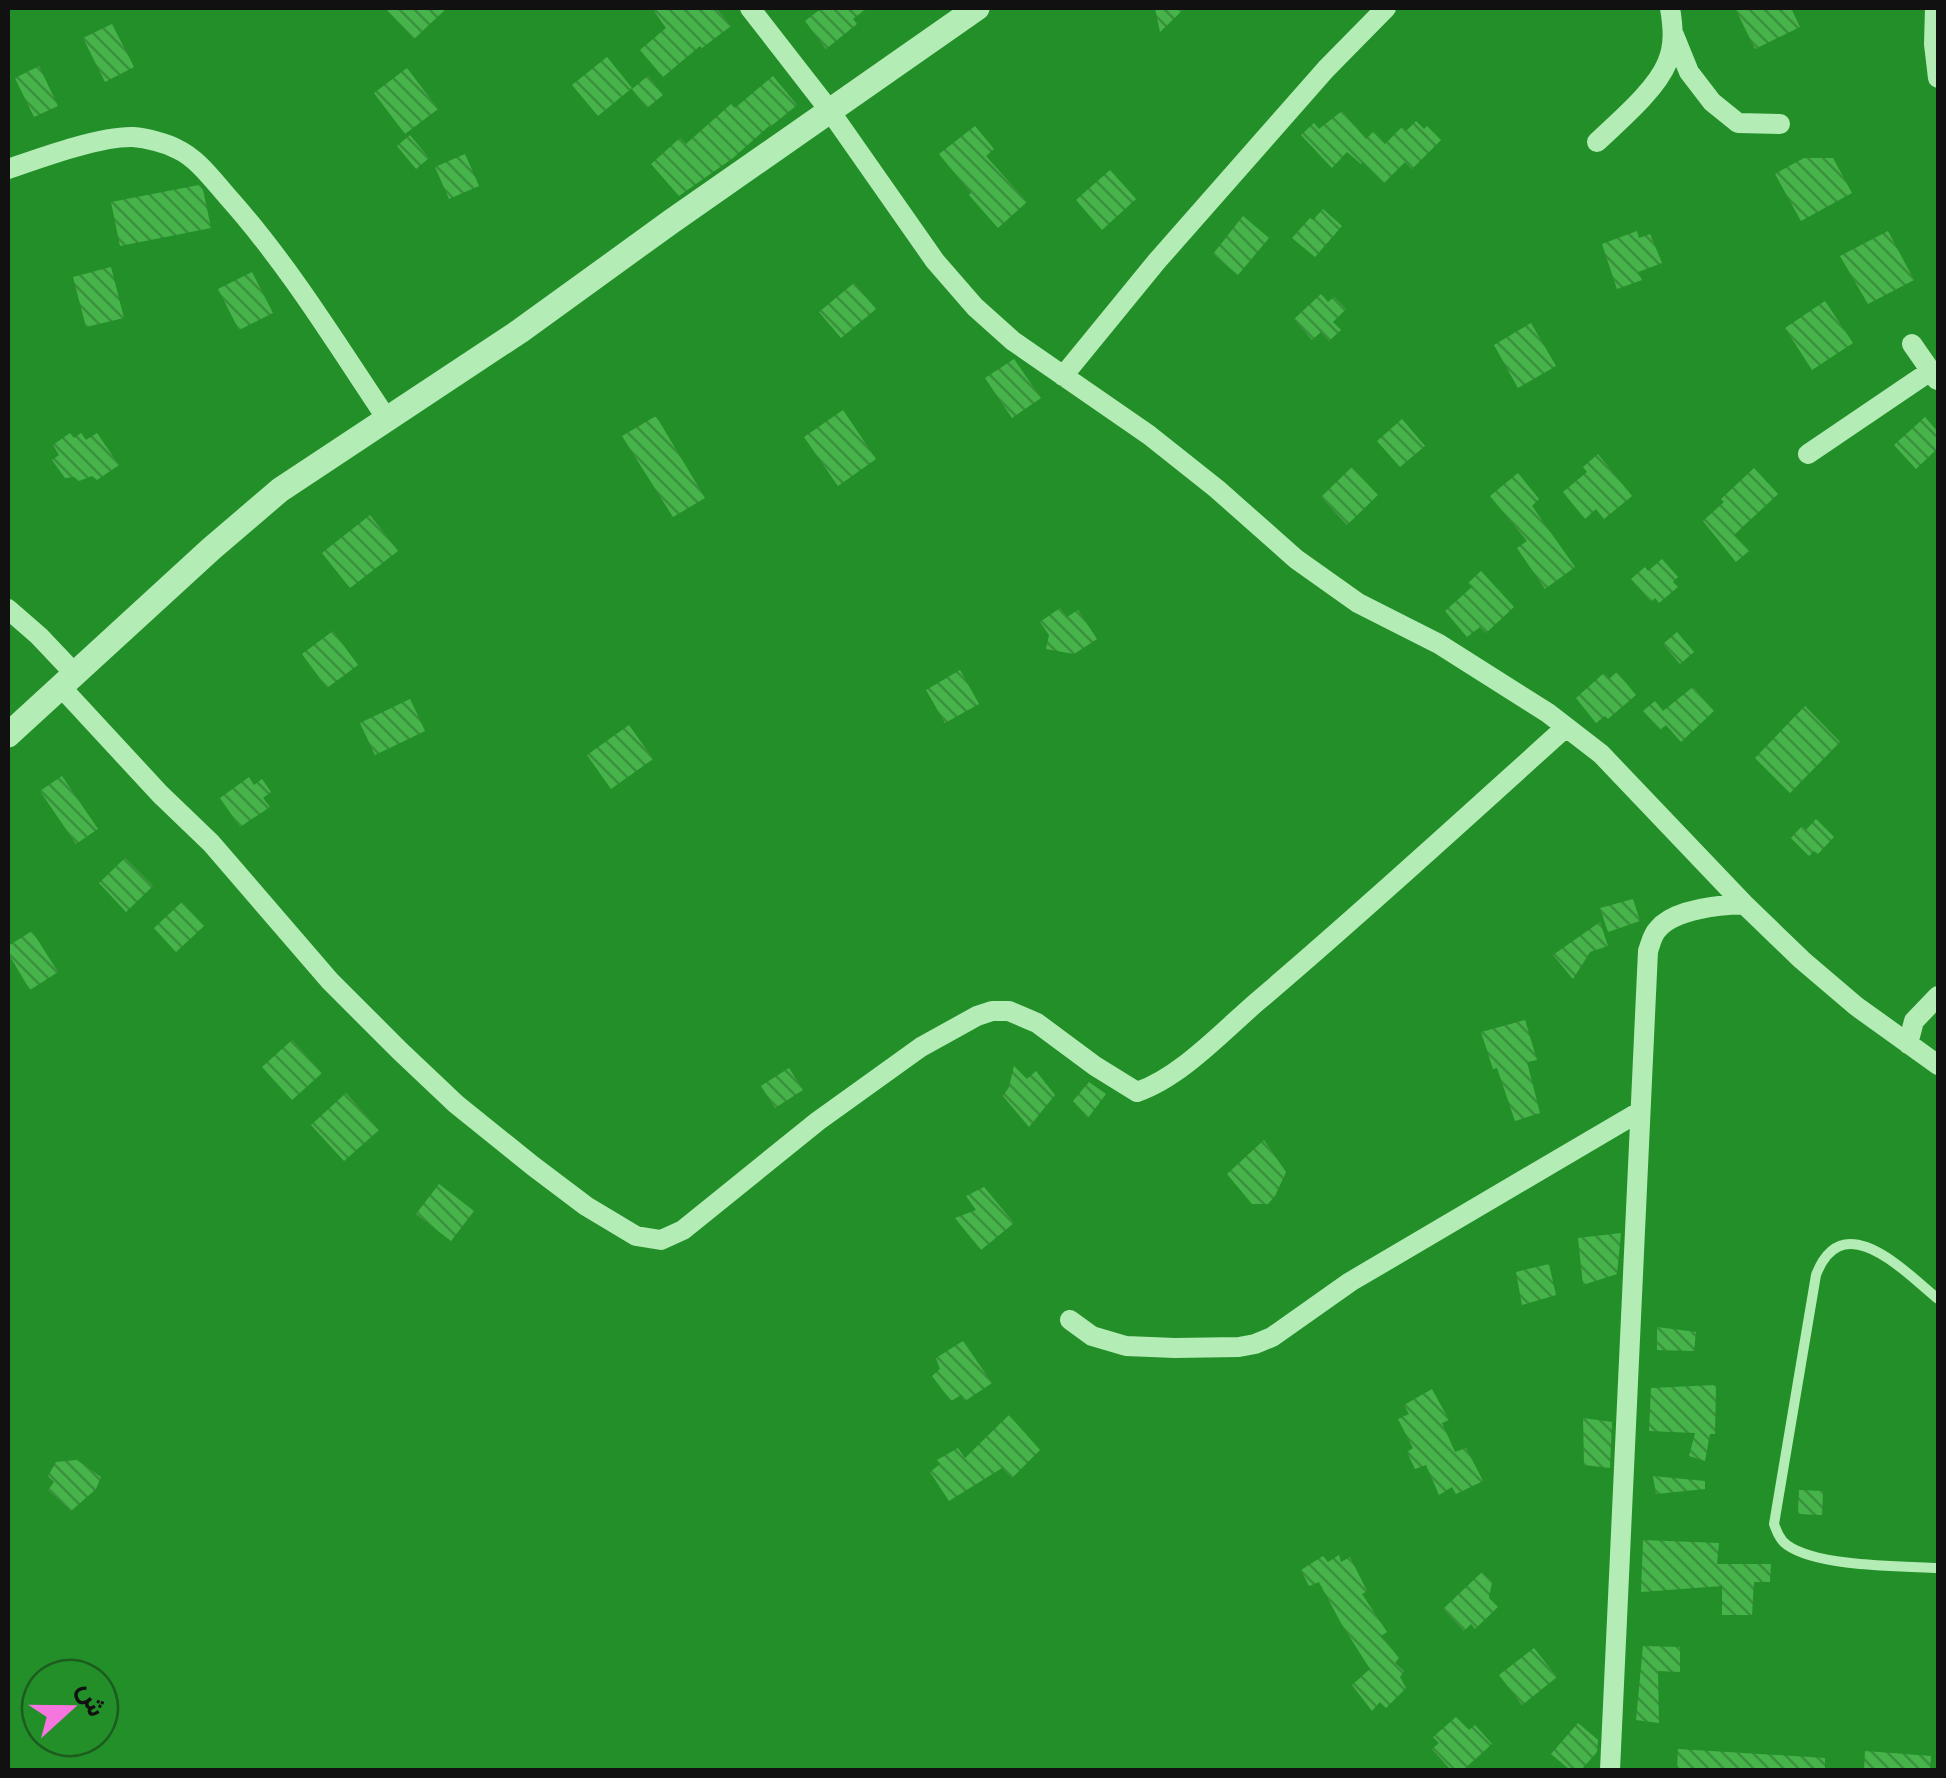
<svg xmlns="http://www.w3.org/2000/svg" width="1946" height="1778" font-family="Cabin,Vazirmatn,sans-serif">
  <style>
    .building { fill: url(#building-back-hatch) }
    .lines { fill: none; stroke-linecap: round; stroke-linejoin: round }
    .service { stroke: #b3ecb5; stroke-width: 10 }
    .minor { stroke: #b3ecb5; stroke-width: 20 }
    .tertiary { stroke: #b3ecb5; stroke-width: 25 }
  </style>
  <defs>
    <pattern id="building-back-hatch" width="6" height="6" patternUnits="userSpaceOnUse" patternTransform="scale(2.5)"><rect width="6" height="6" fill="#47b44b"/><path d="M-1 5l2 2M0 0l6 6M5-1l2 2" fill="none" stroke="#3a913d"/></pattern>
  </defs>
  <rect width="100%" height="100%" fill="#238f28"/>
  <path class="building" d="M 385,8 L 447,8 L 414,39 Z
    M 652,8 L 716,8 L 731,26 L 702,48 L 700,46 L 663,77 L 640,50 L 666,28 Z
    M 822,8 L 867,8 L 853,19 L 857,24 L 826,49 L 805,21 Z
    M 1155,8 L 1185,8 L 1160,32 Z
    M 1735,8 L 1791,8 L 1800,27 L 1755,49 Z
    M 112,24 L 134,67 L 105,82 L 83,38 Z
    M 607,57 L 632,88 L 598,116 L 572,85 Z
    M 39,66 L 58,106 L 34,117 L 15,78 Z
    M 407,68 L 438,109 L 405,134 L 374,93 Z
    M 648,76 L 663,95 L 647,108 L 632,89 Z
    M 773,76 L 797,105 L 770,127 L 769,126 L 733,158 L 679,196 L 651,164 L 680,138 L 686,144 L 731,104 L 735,108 Z
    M 1342,111 L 1366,139 L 1373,132 L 1385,144 L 1402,127 L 1406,131 L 1416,121 L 1424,129 L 1427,126 L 1441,140 L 1412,169 L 1405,162 L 1384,183 L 1363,162 L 1361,164 L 1347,152 L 1332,168 L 1301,135 L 1314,123 L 1319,129 Z
    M 975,126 L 994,149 L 986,156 L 1027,202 L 998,228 L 969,195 L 971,193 L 939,154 Z
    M 410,135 L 429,158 L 416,169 L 397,146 Z
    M 465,154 L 479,186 L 449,199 L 435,167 Z
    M 1804,158 L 1833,158 L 1852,193 L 1801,221 L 1775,174 Z
    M 1110,170 L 1136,199 L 1102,230 L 1076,200 Z
    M 199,185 L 203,190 L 211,228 L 120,246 L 111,202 Z
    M 1323,209 L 1342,226 L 1315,257 L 1292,238 L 1310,218 L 1313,220 Z
    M 1243,216 L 1269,238 L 1238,275 L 1213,254 Z
    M 1637,231 L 1639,238 L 1650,234 L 1662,263 L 1638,272 L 1642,280 L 1617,289 L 1602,244 Z
    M 1888,231 L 1914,280 L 1868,304 L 1840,256 Z
    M 111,267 L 124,318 L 86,327 L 73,277 Z
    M 252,272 L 273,313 L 239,330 L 218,289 Z
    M 854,283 L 876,309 L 841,338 L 819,312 Z
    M 1321,294 L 1328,302 L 1334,297 L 1346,309 L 1333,322 L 1341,330 L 1329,341 L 1321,332 L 1312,340 L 1294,319 Z
    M 1825,301 L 1853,343 L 1812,370 L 1785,328 Z
    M 1531,323 L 1556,366 L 1518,388 L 1494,345 Z
    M 1014,359 L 1041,398 L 1012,418 L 985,378 Z
    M 843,410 L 876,459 L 838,486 L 804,437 Z
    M 656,416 L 705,498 L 673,517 L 622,436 Z
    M 1925,417 L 1938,432 L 1938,448 L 1916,469 L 1894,445 Z
    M 1402,419 L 1425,446 L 1400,467 L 1377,441 Z
    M 70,433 L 74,438 L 81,433 L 86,440 L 97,433 L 119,465 L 97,480 L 92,476 L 79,481 L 74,477 L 65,478 L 52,460 L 59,455 L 53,445 Z
    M 1598,454 L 1632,496 L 1604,519 L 1596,509 L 1585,519 L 1563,492 L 1587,472 L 1583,467 Z
    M 1352,467 L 1378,495 L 1347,525 L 1321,497 Z
    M 1754,468 L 1778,494 L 1734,535 L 1749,551 L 1736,562 L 1703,521 L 1724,502 L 1721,499 Z
    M 1518,473 L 1539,499 L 1532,506 L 1575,567 L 1545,589 L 1517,548 L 1527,541 L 1490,496 Z
    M 370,515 L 398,551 L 350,588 L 322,553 Z
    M 1662,559 L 1678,577 L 1673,582 L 1678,587 L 1659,603 L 1655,598 L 1651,602 L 1631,579 L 1645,567 L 1648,571 Z
    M 1481,571 L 1514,607 L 1486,633 L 1480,627 L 1467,637 L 1445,611 L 1472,587 L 1468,583 Z
    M 1060,608 L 1067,617 L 1078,610 L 1097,639 L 1074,654 L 1046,649 L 1049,635 L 1040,622 Z
    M 333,631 L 358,665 L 327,688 L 302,654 Z
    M 1677,632 L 1694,652 L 1680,664 L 1663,644 Z
    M 960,670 L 979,704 L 945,723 L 926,690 Z
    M 1617,672 L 1636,695 L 1608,719 L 1605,716 L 1596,723 L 1576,698 L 1604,673 L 1609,679 Z
    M 1693,687 L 1714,711 L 1681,742 L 1666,725 L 1660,730 L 1643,711 L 1655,701 L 1663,711 Z
    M 410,699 L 425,731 L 375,755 L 360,723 Z
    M 1805,706 L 1840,742 L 1790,793 L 1755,758 Z
    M 629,725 L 653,759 L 611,789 L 587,755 Z
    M 62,776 L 98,829 L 76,844 L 40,791 Z
    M 249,777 L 254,785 L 262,779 L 271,792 L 263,798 L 270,807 L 240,827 L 220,798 Z
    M 1816,819 L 1834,837 L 1818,854 L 1814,851 L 1809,856 L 1791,838 L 1802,826 L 1806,830 Z
    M 125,858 L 153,886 L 126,912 L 99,883 Z
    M 1633,899 L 1640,921 L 1608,932 L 1600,908 Z
    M 182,902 L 204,926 L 176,952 L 154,928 Z
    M 1600,922 L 1608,946 L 1590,952 L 1573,979 L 1553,955 Z
    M 32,931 L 58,972 L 30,990 L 8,953 L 8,946 Z
    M 1525,1020 L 1537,1060 L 1527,1062 L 1540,1113 L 1515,1121 L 1497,1068 L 1493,1069 L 1481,1032 Z
    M 292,1040 L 322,1073 L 292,1100 L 262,1067 Z
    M 1014,1066 L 1027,1079 L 1036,1071 L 1055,1095 L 1029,1127 L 1003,1096 L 1009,1087 Z
    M 789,1068 L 803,1090 L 775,1108 L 761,1086 Z
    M 1089,1082 L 1106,1094 L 1088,1118 L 1073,1101 Z
    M 346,1093 L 379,1130 L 344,1161 L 311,1125 Z
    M 1264,1140 L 1286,1172 L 1275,1196 L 1268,1204 L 1252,1204 L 1227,1174 Z
    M 439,1184 L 474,1211 L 451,1241 L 416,1214 Z
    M 984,1187 L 1014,1223 L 981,1250 L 955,1218 L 976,1210 L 966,1196 Z
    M 1621,1233 L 1617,1274 L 1583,1285 L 1578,1238 Z
    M 1549,1264 L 1556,1295 L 1522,1305 L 1516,1272 Z
    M 1657,1327 L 1696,1332 L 1694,1351 L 1657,1350 Z
    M 963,1341 L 992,1383 L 965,1401 L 961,1395 L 951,1401 L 932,1376 L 940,1369 L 936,1358 Z
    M 1716,1385 L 1715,1434 L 1710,1434 L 1705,1461 L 1689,1456 L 1695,1433 L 1649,1431 L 1651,1388 Z
    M 1432,1389 L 1449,1420 L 1442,1423 L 1455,1452 L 1466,1448 L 1483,1481 L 1456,1494 L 1452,1487 L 1439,1495 L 1426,1465 L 1415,1469 L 1407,1452 L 1413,1448 L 1398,1419 L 1409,1414 L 1404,1405 Z
    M 1009,1415 L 1040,1450 L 1012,1478 L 1002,1468 L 949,1501 L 930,1472 L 940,1464 L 937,1460 L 958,1448 L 965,1458 Z
    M 1583,1418 L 1612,1422 L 1610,1468 L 1584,1465 Z
    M 77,1460 L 101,1477 L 96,1489 L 71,1511 L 48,1490 L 54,1482 L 48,1476 L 56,1462 Z
    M 1653,1476 L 1705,1481 L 1705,1489 L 1656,1494 Z
    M 1799,1490 L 1823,1491 L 1822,1515 L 1798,1514 Z
    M 1643,1540 L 1719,1543 L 1717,1564 L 1771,1564 L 1770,1582 L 1754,1582 L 1752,1615 L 1722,1615 L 1722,1586 L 1641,1592 Z
    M 1339,1555 L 1341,1562 L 1350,1557 L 1367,1591 L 1362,1594 L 1387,1632 L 1381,1636 L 1399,1658 L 1395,1663 L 1404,1671 L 1400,1677 L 1406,1688 L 1386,1708 L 1380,1702 L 1372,1711 L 1352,1685 L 1370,1669 L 1341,1623 L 1319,1582 L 1309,1586 L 1301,1570 L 1323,1556 L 1328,1562 Z
    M 1482,1572 L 1492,1582 L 1489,1598 L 1498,1607 L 1475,1629 L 1471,1624 L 1464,1631 L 1443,1609 Z
    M 1643,1646 L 1680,1647 L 1680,1672 L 1658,1671 L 1659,1723 L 1636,1720 Z
    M 1534,1648 L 1557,1677 L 1522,1705 L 1499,1675 Z
    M 1456,1717 L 1469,1730 L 1475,1725 L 1492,1744 L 1463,1770 L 1451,1770 L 1432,1749 L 1439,1743 L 1433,1737 Z
    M 1578,1723 L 1598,1740 L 1597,1752 L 1581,1770 L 1570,1770 L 1551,1754 Z
    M 1678,1749 L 1825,1758 L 1825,1770 L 1677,1770 Z
    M 1865,1751 L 1931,1756 L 1930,1770 L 1864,1770 Z"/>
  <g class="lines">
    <path class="service" d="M 1938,1299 C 1905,1272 1843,1205 1816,1275 L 1774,1524 C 1777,1532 1780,1540 1787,1545 C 1818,1567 1900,1566 1938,1568"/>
    <path class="minor" d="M 750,8 L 830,111 L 935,261 L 975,307 L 1013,341 L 1149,435 L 1217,489 L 1296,559 L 1358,603 L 1439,644 L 1548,713 L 1601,754 L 1744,904 L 1802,960 L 1856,1006 L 1938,1065
      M 1935,8 L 1934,44 L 1938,78
      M 1674,35 L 1689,72 L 1712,102 L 1738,123 L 1780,124
      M 1597,142 C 1619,121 1656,90 1667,63 C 1675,45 1673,26 1670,8
      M 8,169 C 40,158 100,136 133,137 C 146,138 166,143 177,149 C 197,158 213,180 227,196 C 288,264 336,343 387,419
      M 1912,344 L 1937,380
      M 1063,376 L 1157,261 L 1326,69 L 1386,8
      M 1808,454 L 1929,372
      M 8,609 L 39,636 L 75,674
      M 61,687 L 160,794 L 211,843 L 330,981 L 400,1051 L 456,1104 L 533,1166 L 586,1206 L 636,1236 L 661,1240 L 683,1230 L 818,1121 L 921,1047 L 977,1016 L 992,1011 L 1009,1011 L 1037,1023 L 1095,1066 L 1137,1092 C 1181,1077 1223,1031 1258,1001 C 1363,912 1464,819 1566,727
      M 1908,1044 L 1914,1021 L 1938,996
      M 1070,1320 L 1092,1336 L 1126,1346 L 1175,1348 L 1239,1347 L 1255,1344 L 1272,1337 L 1350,1282 L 1639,1112
      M 1610,1770 L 1648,951 C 1651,943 1652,935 1658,929 C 1674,909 1720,905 1744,904"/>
    <path class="tertiary" d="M 8,735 L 211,549 L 280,490 L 520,331 L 672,221 L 977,8"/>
  </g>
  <rect width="1946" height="1778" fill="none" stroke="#111111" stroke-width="20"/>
  <g transform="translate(70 1708) rotate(69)"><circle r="48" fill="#238f28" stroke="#1c5d1f" stroke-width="2.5"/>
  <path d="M0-8L18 38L0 25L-18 38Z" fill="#f775de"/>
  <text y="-15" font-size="28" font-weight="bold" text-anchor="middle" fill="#111111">ش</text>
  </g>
</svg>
